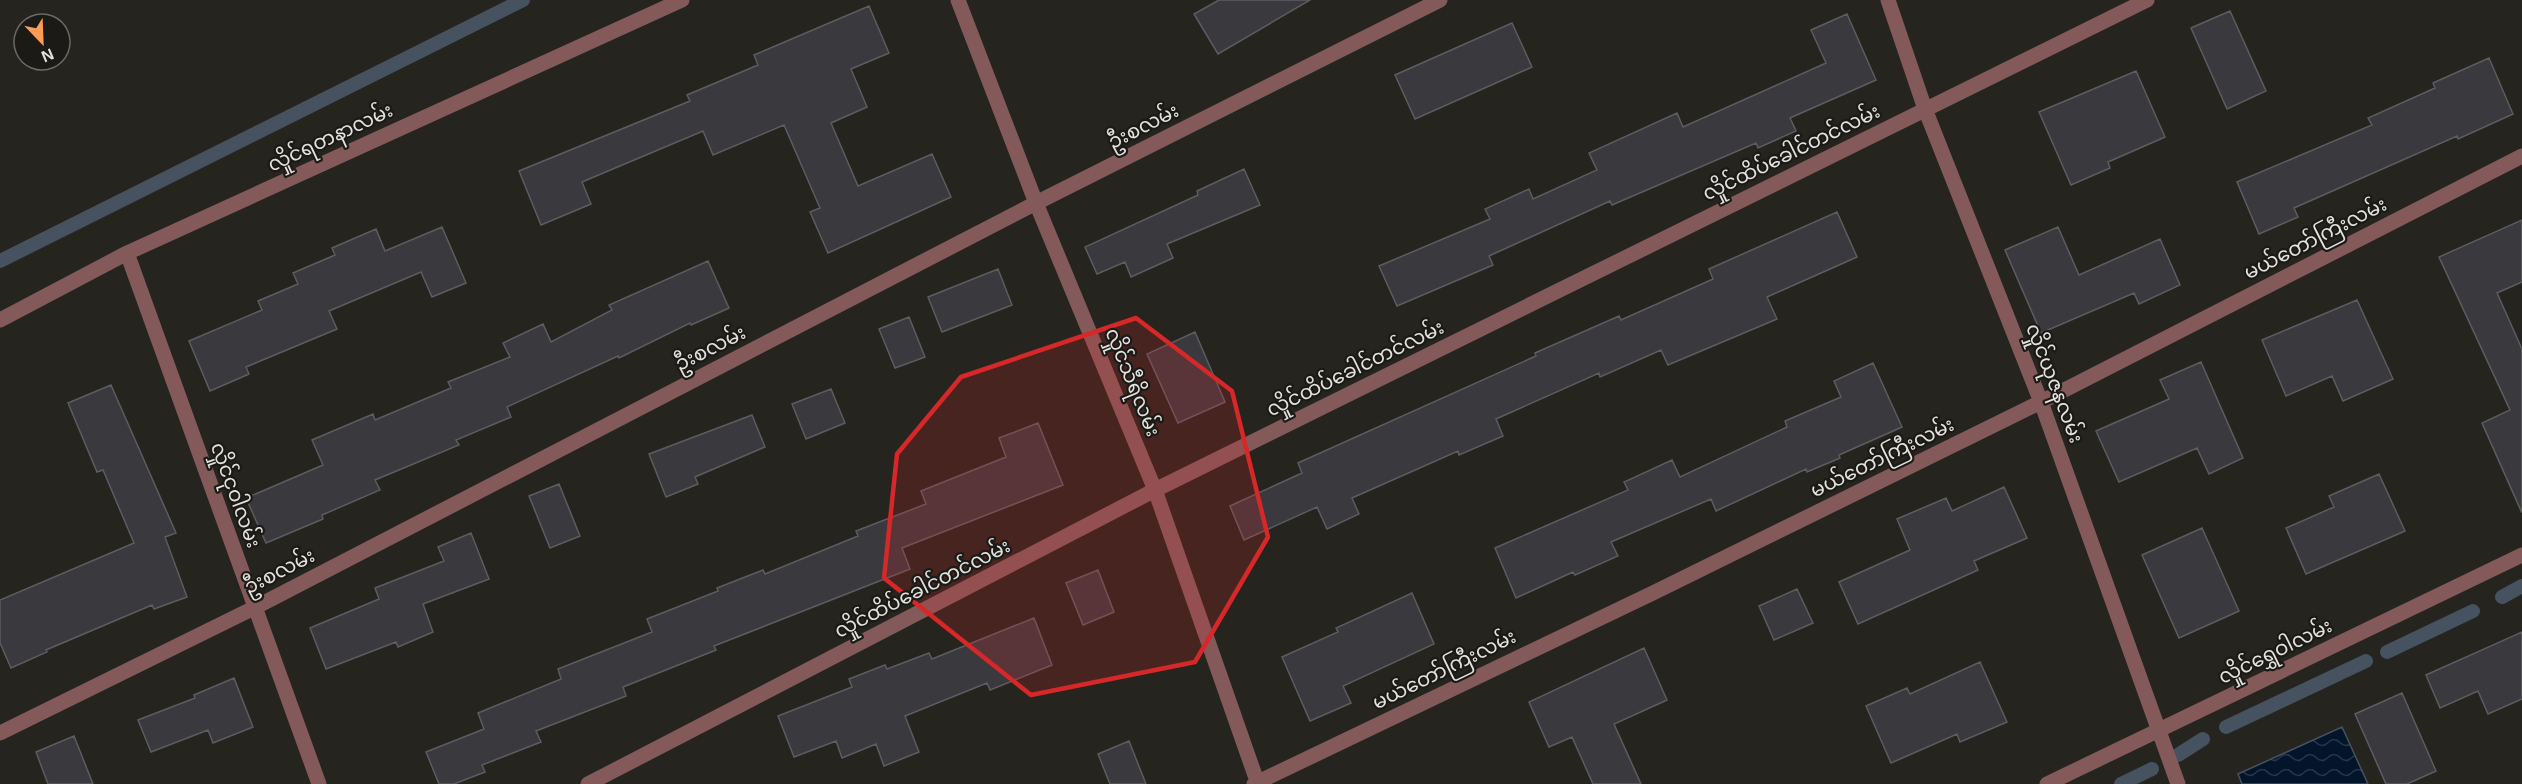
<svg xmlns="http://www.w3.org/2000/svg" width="2522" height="784" font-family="Helvetica,'Noto Sans Myanmar',sans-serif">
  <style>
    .water { fill: url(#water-waves); stroke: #465260; stroke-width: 1.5 }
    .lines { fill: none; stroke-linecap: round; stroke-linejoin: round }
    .stream { stroke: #465260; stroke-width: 14 }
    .building { fill: #3a393e; stroke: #5d5c61; stroke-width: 1.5 }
    .minor { stroke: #84595a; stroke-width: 15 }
    .marked { fill: #d62828; fill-opacity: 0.2; stroke: #d62828; stroke-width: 4.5; stroke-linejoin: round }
    .labels { text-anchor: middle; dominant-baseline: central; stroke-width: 4.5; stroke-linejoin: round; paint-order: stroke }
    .street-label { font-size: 20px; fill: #e3e2df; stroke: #1b1a16 }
  </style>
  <defs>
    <pattern id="water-waves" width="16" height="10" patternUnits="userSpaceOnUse" patternTransform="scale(1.5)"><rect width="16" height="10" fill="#02152a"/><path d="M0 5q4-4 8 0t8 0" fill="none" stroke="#273748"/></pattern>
  </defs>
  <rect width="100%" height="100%" fill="#25241f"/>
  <path class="water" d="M 2342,727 L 2368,784 L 2242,784 L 2238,774 Z"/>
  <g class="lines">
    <path class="stream" d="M 0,261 L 523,0
      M 2502,597 L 2522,586
      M 2387,652 L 2473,611
      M 2226,727 L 2366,661
      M 2178,755 L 2203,739
      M 2121,784 L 2152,769"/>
  </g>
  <path class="building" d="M 1219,0 L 1310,0 L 1218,54 L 1194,14 Z
    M 869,6 L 889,53 L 851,69 L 867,107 L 831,123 L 858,186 L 932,154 L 951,197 L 828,253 L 810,212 L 820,208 L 784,125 L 713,155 L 703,131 L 582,182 L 591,204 L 541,225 L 519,171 L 690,101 L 687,95 L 758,65 L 754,55 Z
    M 2230,11 L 2266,91 L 2227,109 L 2191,28 Z
    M 1847,14 L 1876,80 L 1790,118 L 1796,131 L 1758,148 L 1756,143 L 1612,205 L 1610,201 L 1489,256 L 1493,265 L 1397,306 L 1379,266 L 1490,219 L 1485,209 L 1529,189 L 1533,199 L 1597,170 L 1589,153 L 1677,113 L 1683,127 L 1826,63 L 1811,30 Z
    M 1512,23 L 1532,67 L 1415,119 L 1395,75 Z
    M 2489,58 L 2513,114 L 2458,139 L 2457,136 L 2294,208 L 2298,217 L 2259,234 L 2237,182 L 2372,125 L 2368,118 L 2435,88 L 2433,83 Z
    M 2136,71 L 2165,137 L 2108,162 L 2110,168 L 2071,185 L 2039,112 Z
    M 1244,169 L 1260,205 L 1167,244 L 1173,258 L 1131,277 L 1125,262 L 1097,274 L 1085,247 L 1198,195 L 1197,191 Z
    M 1837,212 L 1857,257 L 1767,297 L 1777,319 L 1668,365 L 1661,350 L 1600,377 L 1599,373 L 1496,419 L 1503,436 L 1459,455 L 1458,451 L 1352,498 L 1359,514 L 1327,529 L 1317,507 L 1244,540 L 1230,506 L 1302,473 L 1298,463 L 1536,356 L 1535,353 L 1619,316 L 1621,320 L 1713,279 L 1709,269 Z
    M 2522,220 L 2522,282 L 2497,293 L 2522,349 L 2522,513 L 2482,423 L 2510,410 L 2439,257 Z
    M 442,227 L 466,283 L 432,297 L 421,272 L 329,311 L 337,329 L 246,367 L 249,374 L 210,391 L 189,341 L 262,310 L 258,301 L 298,284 L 293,273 L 335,255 L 332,248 L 376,229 L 385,251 Z
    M 2058,227 L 2079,275 L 2160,239 L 2180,285 L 2139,304 L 2134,293 L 2041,333 L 2005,250 Z
    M 708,261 L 729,308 L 691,325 L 690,323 L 619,358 L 618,356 L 507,407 L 511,417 L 456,440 L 459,445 L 375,480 L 380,490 L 322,515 L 323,519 L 266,543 L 246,498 L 323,465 L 312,440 L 373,414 L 375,420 L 451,388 L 448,382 L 510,357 L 503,343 L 543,324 L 551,342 L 612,310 L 609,305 Z
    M 998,269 L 1012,305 L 942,332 L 928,297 Z
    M 2357,300 L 2393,379 L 2343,401 L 2332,376 L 2286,396 L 2262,340 Z
    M 909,317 L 925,357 L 895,368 L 879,329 Z
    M 1195,332 L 1225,402 L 1178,423 L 1147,354 Z
    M 2201,362 L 2243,458 L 2209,474 L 2197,448 L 2119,482 L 2096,431 L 2169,399 L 2160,380 Z
    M 1873,363 L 1902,427 L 1839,455 L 1840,458 L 1807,472 L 1806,469 L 1716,511 L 1711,499 L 1611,542 L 1618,556 L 1575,575 L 1573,572 L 1516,598 L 1495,548 L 1628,490 L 1624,482 L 1672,460 L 1680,477 L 1787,427 L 1785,421 L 1841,397 L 1834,381 Z
    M 111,385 L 176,533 L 165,537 L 187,597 L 154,609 L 152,605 L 46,650 L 47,652 L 11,668 L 0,643 L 0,600 L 134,543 L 103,470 L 97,472 L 68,403 Z
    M 831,389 L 845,423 L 806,439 L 792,404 Z
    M 752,415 L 765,447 L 695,477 L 698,484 L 666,497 L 649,454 Z
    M 1038,423 L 1063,485 L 902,548 L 910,569 L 714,646 L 716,650 L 623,687 L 626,696 L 536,731 L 541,742 L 482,765 L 485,772 L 454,784 L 439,784 L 426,752 L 484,729 L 478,713 L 561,679 L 558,669 L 652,632 L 647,619 L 718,591 L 717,588 L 763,570 L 765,574 L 858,536 L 856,531 L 926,504 L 921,491 L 1006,457 L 999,438 Z
    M 2379,474 L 2405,531 L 2306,574 L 2286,528 L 2334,507 L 2329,496 Z
    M 559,484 L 580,536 L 550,548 L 529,496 Z
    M 2004,487 L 2027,538 L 1974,561 L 1978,570 L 1858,624 L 1839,582 L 1910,550 L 1897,519 L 1946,498 L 1952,511 Z
    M 2202,528 L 2239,611 L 2179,638 L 2142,555 Z
    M 471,533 L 489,579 L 423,604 L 433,632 L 398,647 L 396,642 L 326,669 L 310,628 L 379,599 L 375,588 L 444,561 L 438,547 Z
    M 1098,570 L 1114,612 L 1083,625 L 1066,583 Z
    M 1797,589 L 1813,623 L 1774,640 L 1759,606 Z
    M 1412,593 L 1434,644 L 1343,686 L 1351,703 L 1310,721 L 1282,657 L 1338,632 L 1336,628 Z
    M 1034,618 L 1052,665 L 990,690 L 987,683 L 905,716 L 919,752 L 884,766 L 876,744 L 842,758 L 836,741 L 794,757 L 778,716 L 852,687 L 849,679 L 885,665 L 887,669 L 929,653 L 932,659 Z
    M 2522,632 L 2522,699 L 2488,714 L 2478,691 L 2440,708 L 2426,675 Z
    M 1644,648 L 1667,700 L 1614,724 L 1641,784 L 1593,784 L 1572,737 L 1549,747 L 1529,702 Z
    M 1980,662 L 2007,722 L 1960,742 L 1957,734 L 1891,763 L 1866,706 L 1907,688 L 1910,694 Z
    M 234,678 L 253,727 L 213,743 L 208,730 L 151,752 L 138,720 L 195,698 L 194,695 Z
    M 2402,693 L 2436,771 L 2407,784 L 2386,784 L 2355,714 Z
    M 74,736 L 93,784 L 48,784 L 36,752 Z
    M 1129,741 L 1146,784 L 1110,784 L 1098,754 Z"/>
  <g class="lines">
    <path class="minor" d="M 958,0 L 1036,203 L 1155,490 L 1258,784
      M 1888,0 L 1925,109 L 2041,402 L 2178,784
      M 127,253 L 319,784
      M 0,320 L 127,253 L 682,0
      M 0,733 L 254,608 L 1036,203 L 1440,0
      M 588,784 L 1155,490 L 2147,0
      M 1254,784 L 1655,592 L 2041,402 L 2522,156
      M 2047,784 L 2522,555"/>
  </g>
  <path class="marked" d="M 1136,318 L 1232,391 L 1268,537 L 1195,662 L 1031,695 L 884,578 L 897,454 L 961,377 Z"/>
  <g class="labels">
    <g class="street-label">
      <text transform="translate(1143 126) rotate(-27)">ဦးစလမ်း</text>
      <text transform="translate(330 137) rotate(-25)">လှိုင်ရတနာလမ်း</text>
      <text transform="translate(1791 152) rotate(-26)">လှိုင်ထိပ်ခေါင်တင်လမ်း</text>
      <text transform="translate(2315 238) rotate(-27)">မယ်တော်ကြီးလမ်း</text>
      <text transform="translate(710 348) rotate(-27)">ဦးစလမ်း</text>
      <text transform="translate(1355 368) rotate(-26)">လှိုင်ထိပ်ခေါင်တင်လမ်း</text>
      <text transform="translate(1133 382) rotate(68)">လှိုင်သီရိလမ်း</text>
      <text transform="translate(2055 383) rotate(69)">လှိုင်ယုဇနလမ်း</text>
      <text transform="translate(1882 457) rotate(-26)">မယ်တော်ကြီးလမ်း</text>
      <text transform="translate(236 495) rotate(70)">လှိုင်ငုဝါလမ်း</text>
      <text transform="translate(279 571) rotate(-27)">ဦးစလမ်း</text>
      <text transform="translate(922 588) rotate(-27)">လှိုင်ထိပ်ခေါင်တင်လမ်း</text>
      <text transform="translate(2275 651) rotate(-26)">လှိုင်ရွှေဝါလမ်း</text>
      <text transform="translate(1444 669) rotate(-26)">မယ်တော်ကြီးလမ်း</text>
    </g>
  </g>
  <g transform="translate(42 42) rotate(157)"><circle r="28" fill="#1b1a16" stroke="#6b6a66" stroke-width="1.5"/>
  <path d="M0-4.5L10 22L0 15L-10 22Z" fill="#fd9c55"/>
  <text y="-9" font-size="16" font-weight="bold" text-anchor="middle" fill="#e3e2df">N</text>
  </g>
</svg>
